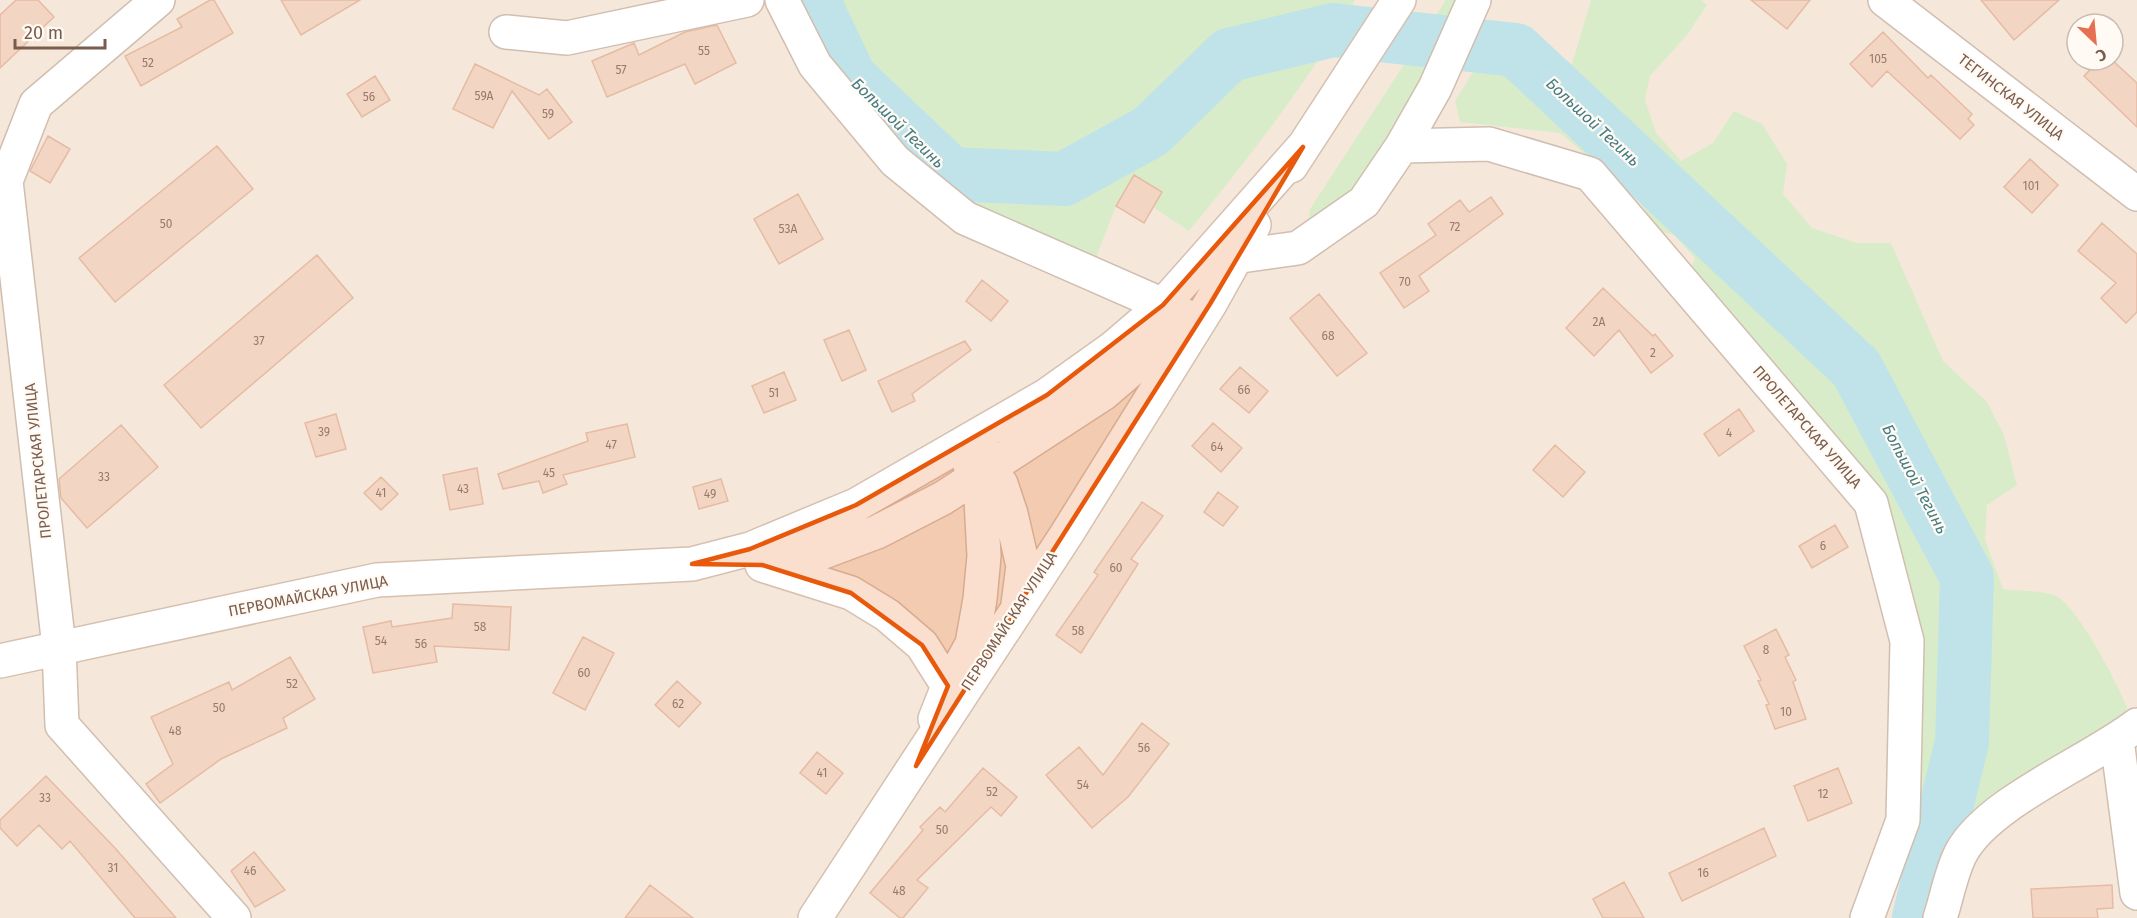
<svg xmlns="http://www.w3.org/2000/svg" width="2137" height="918" font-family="'Fira Sans',sans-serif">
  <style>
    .residential { fill: #f5e8da; fill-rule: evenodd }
    .green { fill: #d8ecc9 }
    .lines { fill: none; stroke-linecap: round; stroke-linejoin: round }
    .river { stroke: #bfe3e8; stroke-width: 54 }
    .building { fill: #f3d5c3; stroke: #e6bba3; stroke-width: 1.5 }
    .street-casing { stroke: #d1beb0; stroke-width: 36 }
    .secondary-casing { stroke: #d6c0b0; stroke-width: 36 }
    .street { stroke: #fff; stroke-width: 33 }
    .secondary { stroke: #fff; stroke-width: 33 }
    .marked { fill: #e8590c; fill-opacity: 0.2; stroke: #e8590c; stroke-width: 4.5; stroke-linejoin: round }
    .labels { text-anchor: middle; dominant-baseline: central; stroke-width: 4.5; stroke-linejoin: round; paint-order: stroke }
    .number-label { font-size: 12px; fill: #987a6a }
    .street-label { font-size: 15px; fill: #7a5c4d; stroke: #fffaf3 }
    .water-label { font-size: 16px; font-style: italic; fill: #437c86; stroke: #fffaf3 }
  </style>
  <rect width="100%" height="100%" fill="#fdf6ec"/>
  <path class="residential" d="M 0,0 L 2137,0 L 2137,918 L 0,918 ZM 2077,24 L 2113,24 L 2113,60 L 2077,60 Z"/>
  <path class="green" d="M 782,0 L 1355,0 C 1308,83 1249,157 1189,231 L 1153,207 L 1162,192 L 1134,175 L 1116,206 L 1090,273 L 895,161 Z
    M 1446,0 L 1464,0 L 1363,185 L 1316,220 L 1309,217 L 1310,209 Z
    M 1591,0 L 1701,0 L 1707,5 L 1687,35 L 1650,76 L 1645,100 L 1656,133 L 1681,161 L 1713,143 L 1734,111 L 1762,124 L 1787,164 L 1783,194 L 1812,228 L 1857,243 L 1891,243 L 1943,361 L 1987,402 L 2004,435 L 2017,485 L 1987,505 L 1985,540 L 2003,589 C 2018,591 2039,590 2054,595 C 2077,604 2117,683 2127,707 L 2117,740 L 1961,852 L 1903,820 L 1907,641 L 1871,503 L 1686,286 L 1695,258 L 1674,235 L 1659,231 L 1636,197 L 1560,133 L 1460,122 L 1455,101 L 1496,35 L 1572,64 Z"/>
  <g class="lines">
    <path class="river" d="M 813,0 L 850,78 L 951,174 L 1064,179 L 1151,131 L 1229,55 L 1333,30 L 1516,50 L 1856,368 L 1967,577 L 1962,742 L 1919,918"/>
  </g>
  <path class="building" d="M 16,0 L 38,0 L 54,17 L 0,68 L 0,15 Z
    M 210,0 L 214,0 L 233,33 L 141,86 L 125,56 L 182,27 L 177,19 Z
    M 281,0 L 360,0 L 301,35 Z
    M 1751,0 L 1810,0 L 1787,29 Z
    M 1981,0 L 2059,0 L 2014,40 Z
    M 717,25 L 736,63 L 695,84 L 685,64 L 607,97 L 592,61 L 634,43 L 639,55 L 685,32 Z
    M 1883,32 L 1928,78 L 1931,75 L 1972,114 L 1968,119 L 1974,125 L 1960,139 L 1887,71 L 1872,87 L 1850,64 Z
    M 2099,60 L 2112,60 L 2137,83 L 2137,127 L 2084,76 Z
    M 475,64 L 539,95 L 547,89 L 572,122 L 549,139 L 512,91 L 493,128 L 453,109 Z
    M 375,76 L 390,100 L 362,117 L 347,94 Z
    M 48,136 L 70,149 L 50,183 L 30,171 Z
    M 217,146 L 253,189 L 115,302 L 79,258 Z
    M 2030,159 L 2058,185 L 2032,213 L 2004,187 Z
    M 1134,175 L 1162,192 L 1144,223 L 1116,206 Z
    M 798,194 L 823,239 L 779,264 L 754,219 Z
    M 1491,197 L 1503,214 L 1419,276 L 1429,291 L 1404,308 L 1380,273 L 1436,235 L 1428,224 L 1460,200 L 1469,212 Z
    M 2102,223 L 2137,254 L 2137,312 L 2126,323 L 2101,298 L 2116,283 L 2078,251 Z
    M 317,255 L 353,298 L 201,428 L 164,385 Z
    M 982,280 L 1008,301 L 991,321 L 966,301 Z
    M 1603,288 L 1653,336 L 1655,334 L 1673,356 L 1651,373 L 1619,330 L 1594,356 L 1566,328 Z
    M 1319,294 L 1367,353 L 1337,376 L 1290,318 Z
    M 849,330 L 866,370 L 842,381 L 824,340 Z
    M 965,341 L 971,350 L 912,394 L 915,401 L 892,412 L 878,381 Z
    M 1240,367 L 1268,391 L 1249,413 L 1220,389 Z
    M 784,372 L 796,400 L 764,413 L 752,386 Z
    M 1739,409 L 1754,431 L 1719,456 L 1704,434 Z
    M 336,414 L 346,449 L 316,457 L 305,423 Z
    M 1213,423 L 1242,448 L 1221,472 L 1192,446 Z
    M 627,424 L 635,457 L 563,475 L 567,484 L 543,493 L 539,481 L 503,489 L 498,474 L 588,441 L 586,433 Z
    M 121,425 L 158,467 L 87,528 L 61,498 L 59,479 Z
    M 1555,445 L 1585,472 L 1563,497 L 1533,470 Z
    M 477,468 L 483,504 L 450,510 L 443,475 Z
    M 381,477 L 398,494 L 381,510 L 364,493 Z
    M 721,479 L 728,501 L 699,509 L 693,487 Z
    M 1218,492 L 1238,507 L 1223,526 L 1204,512 Z
    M 1142,502 L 1163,516 L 1131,559 L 1138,564 L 1081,653 L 1056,635 L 1098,575 L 1094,572 Z
    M 1835,525 L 1848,547 L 1812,568 L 1799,546 Z
    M 453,604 L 511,607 L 509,650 L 434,646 L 437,662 L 373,673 L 363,627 L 391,621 L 392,627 L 452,618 Z
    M 1776,629 L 1789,655 L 1785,657 L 1796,680 L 1793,682 L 1806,719 L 1775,729 L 1766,705 L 1769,704 L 1758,681 L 1761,680 L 1744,646 Z
    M 583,637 L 614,653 L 585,710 L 553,693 Z
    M 290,657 L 315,699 L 283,718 L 287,728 L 221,759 L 160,803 L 146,784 L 173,764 L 151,717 L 229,682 L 232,690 Z
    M 677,681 L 701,703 L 679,727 L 655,705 Z
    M 1142,723 L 1169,744 L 1128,797 L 1092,828 L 1046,775 L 1079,747 L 1103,775 Z
    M 817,752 L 843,773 L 826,794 L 800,773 Z
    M 983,768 L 1017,797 L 1001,816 L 991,807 L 917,880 L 928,888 L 903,918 L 900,918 L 870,893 L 923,830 L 920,827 L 940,807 L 945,812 Z
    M 1838,768 L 1852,803 L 1808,821 L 1794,786 Z
    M 46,776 L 115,848 L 176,918 L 135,918 L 70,841 L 62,849 L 39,825 L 17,846 L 0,828 L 0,820 Z
    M 1764,828 L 1776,856 L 1682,901 L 1669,873 Z
    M 254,852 L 285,890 L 255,907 L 231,871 Z
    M 1624,882 L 1644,918 L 1603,918 L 1593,899 Z
    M 650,885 L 693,918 L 625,918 Z
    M 2112,885 L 2113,908 L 2097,909 L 2098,918 L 2033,918 L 2031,889 Z"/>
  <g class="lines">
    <g class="street-casing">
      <path id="street" d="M 158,0 L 36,104 L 6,181 L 59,647 L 62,725 L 234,918
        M 782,0 L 815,65 L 895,161 L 965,218 L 1163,305
        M 1885,0 L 2137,194
        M 506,32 L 567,38 L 747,0
        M 1402,146 L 1489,144 L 1590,174 L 1871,503 L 1907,641 L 1903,820 L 1867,918
        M 1234,257 L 1298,248 L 1364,202 L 1402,146 L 1435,88 L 1474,0
        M 2117,740 L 2137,893
        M 1940,918 C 1947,897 1951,872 1961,853 C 1988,802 2089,762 2137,725"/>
    </g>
    <g class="secondary-casing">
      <path id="secondary" d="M 1291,166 L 1399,0
        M 970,465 L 994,474 L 1001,484 L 1011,514 L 1023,566 L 1018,604
        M 762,565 L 821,553 L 877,532 L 943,498 L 1103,394 L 1146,357 L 1186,316
        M 765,566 L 851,593 L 887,615 L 922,645 L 948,686 L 935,719
        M 0,661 L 377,580 L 692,564 L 750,549 L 856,505 L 1047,395 L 1113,348 L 1163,305 L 1303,147
        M 955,675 L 972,644 L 980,599 L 984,556 L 980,481 L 990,458
        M 815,918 L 1066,535 L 1210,304 L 1254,225"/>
    </g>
    <use href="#street" class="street"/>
    <use href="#secondary" class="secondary"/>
  </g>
  <path class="marked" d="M 1303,147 L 1210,304 L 916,766 L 948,686 L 922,645 L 851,593 L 762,565 L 692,564 L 750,549 L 856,505 L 1047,395 L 1163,305 Z"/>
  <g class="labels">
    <g class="number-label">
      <text x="704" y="51">55</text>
      <text x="1878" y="59">105</text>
      <text x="148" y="63">52</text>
      <text x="621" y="70">57</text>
      <text x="484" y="96">59А</text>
      <text x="369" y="97">56</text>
      <text x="548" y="114">59</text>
      <text x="2031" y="186">101</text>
      <text x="166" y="224">50</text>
      <text x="1455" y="227">72</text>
      <text x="788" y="229">53А</text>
      <text x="1405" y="282">70</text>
      <text x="1599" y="322">2А</text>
      <text x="1328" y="336">68</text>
      <text x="259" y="341">37</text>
      <text x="1653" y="353">2</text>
      <text x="1244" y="390">66</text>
      <text x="774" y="393">51</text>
      <text x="324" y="432">39</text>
      <text x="1729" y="433">4</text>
      <text x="611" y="445">47</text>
      <text x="1217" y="447">64</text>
      <text x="549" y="473">45</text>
      <text x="104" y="477">33</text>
      <text x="463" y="489">43</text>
      <text x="381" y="493">41</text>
      <text x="710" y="494">49</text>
      <text x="1823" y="546">6</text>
      <text x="1116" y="568">60</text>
      <text x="480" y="627">58</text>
      <text x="1078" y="631">58</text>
      <text x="381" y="641">54</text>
      <text x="421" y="644">56</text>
      <text x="1766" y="650">8</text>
      <text x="584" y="673">60</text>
      <text x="292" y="684">52</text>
      <text x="678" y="704">62</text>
      <text x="219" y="708">50</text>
      <text x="1786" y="712">10</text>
      <text x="175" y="731">48</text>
      <text x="1144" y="748">56</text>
      <text x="822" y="773">41</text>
      <text x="1083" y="785">54</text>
      <text x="992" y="792">52</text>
      <text x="1823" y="794">12</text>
      <text x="45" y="798">33</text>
      <text x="942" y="830">50</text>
      <text x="113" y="868">31</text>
      <text x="250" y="871">46</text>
      <text x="1703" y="873">16</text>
      <text x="899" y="891">48</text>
    </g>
    <g class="street-label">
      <text transform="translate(2011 97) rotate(38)">ТЕГИНСКАЯ УЛИЦА</text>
      <text transform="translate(1807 427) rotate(49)">ПРОЛЕТАРСКАЯ УЛИЦА</text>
      <text transform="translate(38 461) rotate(-96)">ПРОЛЕТАРСКАЯ УЛИЦА</text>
      <text transform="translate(308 596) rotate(-11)">ПЕРВОМАЙСКАЯ УЛИЦА</text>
      <text transform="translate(1009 621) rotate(-57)">ПЕРВОМАЙСКАЯ УЛИЦА</text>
    </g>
    <g class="water-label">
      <text transform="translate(1593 122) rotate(43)">Большой Тегинь</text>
      <text transform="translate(898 123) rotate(44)">Большой Тегинь</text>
      <text transform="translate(1915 479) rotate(62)">Большой Тегинь</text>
    </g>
  </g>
  <g transform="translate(2095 42) rotate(154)"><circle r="28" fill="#fffaf3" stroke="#cabbb1" stroke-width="1.5"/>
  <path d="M0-4.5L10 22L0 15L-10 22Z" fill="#e76f51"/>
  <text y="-9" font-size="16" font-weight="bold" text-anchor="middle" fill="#7a5c4d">С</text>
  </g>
  <path d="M15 39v9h90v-9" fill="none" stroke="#7a5c4d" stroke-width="3"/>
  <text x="24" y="39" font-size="18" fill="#7a5c4d" stroke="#fffaf3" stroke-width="4.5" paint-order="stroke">20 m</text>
</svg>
